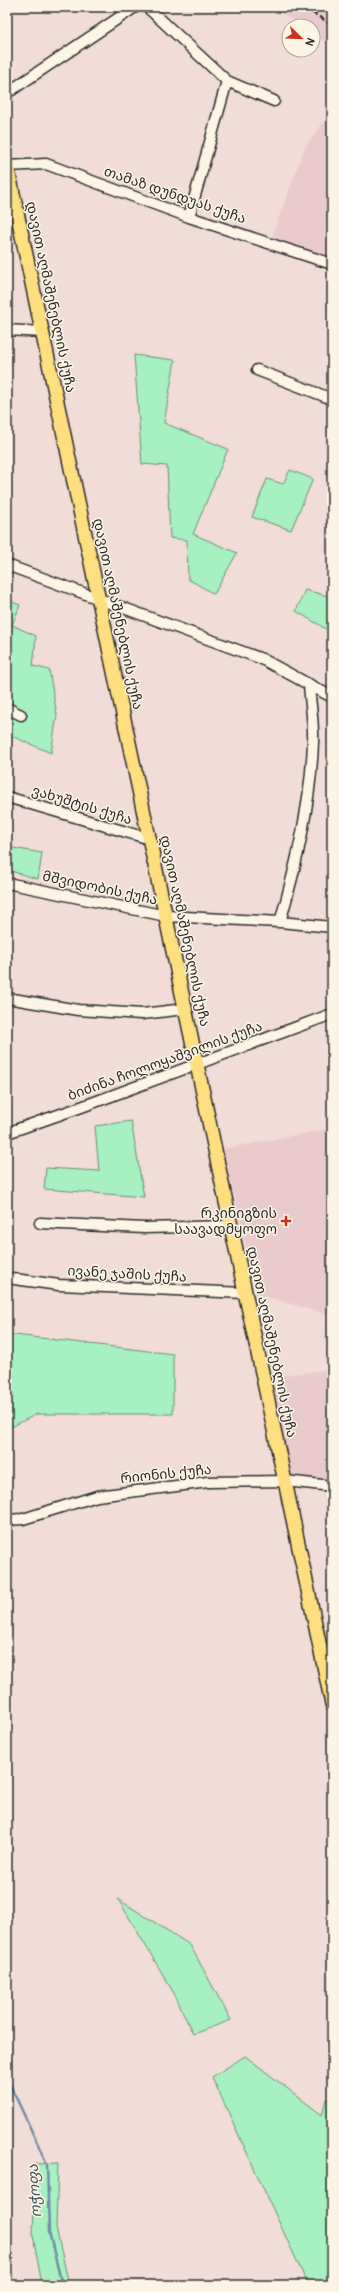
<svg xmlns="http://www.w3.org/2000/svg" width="339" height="2292" font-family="Pangolin,'Noto Sans Georgian',sans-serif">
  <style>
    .built { fill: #eacbcd }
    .green { fill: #a7f1c0; stroke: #698e76 }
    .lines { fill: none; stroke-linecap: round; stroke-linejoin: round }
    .stream { stroke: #6f8da7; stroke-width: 2.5 }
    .minor-casing { stroke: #2b2b2b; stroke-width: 13 }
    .major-casing { stroke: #2b2b2b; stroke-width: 16 }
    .minor { stroke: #fcf5e5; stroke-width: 10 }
    .major { stroke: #fedf80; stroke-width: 13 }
    .rail { stroke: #2b2b2b; stroke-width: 2.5; stroke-dasharray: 6 3; stroke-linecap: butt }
    .poi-dot { fill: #c8321e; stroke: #fcf5e5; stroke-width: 1.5 }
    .labels { text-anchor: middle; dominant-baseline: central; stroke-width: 3; stroke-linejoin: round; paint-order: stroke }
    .street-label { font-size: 14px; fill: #2b2b2b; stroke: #fcf5e5 }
    .poi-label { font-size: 14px; fill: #2b2b2b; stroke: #fcf5e5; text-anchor: end }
    .water-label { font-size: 15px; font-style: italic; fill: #47545f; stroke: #fcf5e5 }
  </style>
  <rect width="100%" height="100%" fill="#f1dcd7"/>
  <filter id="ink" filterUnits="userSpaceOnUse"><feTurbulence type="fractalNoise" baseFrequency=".025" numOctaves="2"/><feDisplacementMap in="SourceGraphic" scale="8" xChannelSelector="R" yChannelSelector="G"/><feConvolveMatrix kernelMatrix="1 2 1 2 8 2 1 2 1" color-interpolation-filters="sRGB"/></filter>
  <g filter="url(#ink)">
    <path class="built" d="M 271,7 L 332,7 L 332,46 L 313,34 L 313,26 L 301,26 Z
      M 332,111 L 332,259 L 271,239 L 304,149 Z
      M 332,1128 L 332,1316 L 257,1294 L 223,1149 Z
      M 332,1369 L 332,1480 L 292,1477 L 270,1377 Z"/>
    <path class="green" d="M 134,355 L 175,360 L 164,423 L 228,449 L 193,534 L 237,553 L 214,594 L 188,579 L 187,540 L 170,538 L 167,466 L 142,464 Z
      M 290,470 L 313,479 L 291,530 L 252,517 L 267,479 L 283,484 Z
      M 305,590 L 332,597 L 331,632 L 296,611 Z
      M 7,600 L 20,605 L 12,625 L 36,636 L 33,666 L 49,670 L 57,715 L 51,753 L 7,734 L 7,677 L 13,664 L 7,661 Z
      M 7,847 L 42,853 L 38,879 L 7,870 Z
      M 131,1121 L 144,1197 L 44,1189 L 46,1168 L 99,1171 L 95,1126 Z
      M 7,1334 L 173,1354 L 173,1414 L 37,1414 L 7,1429 Z
      M 118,1899 L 190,1945 L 231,2020 L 193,2034 L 175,1995 Z
      M 245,2056 L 322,2115 L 326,2099 L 332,2101 L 332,2285 L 308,2285 L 212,2077 Z
      M 58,2163 L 56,2228 L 69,2285 L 42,2285 L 33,2235 L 35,2164 Z"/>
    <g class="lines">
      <path class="stream" d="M 7,2078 L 47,2164 L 49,2232 L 62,2285"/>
      <g class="minor-casing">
        <path id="minor" d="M 147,7 L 227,81 L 274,101
          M 7,93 L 135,7
          M 7,166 L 46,164 L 189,217 L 332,264
          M 189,217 L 227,81
          M 7,330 L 42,332
          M 257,370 L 332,399
          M 7,565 L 262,659 L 332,697
          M 7,708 L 21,715
          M 7,797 L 150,839
          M 7,883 L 166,916 L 280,922 L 332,927
          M 280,922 C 297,864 311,803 313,742 C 314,723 310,703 309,684
          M 7,998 L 78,1010 L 142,1014 L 185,1009
          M 7,1133 L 84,1106 L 332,1014
          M 40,1223 L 144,1228 L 231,1226
          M 7,1278 L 59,1285 L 245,1293
          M 7,1520 L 23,1519 L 97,1496 L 208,1482 L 285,1481 L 332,1486"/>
      </g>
      <g class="major-casing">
        <path id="major" d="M 7,165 L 332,1704"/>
      </g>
      <use href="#minor" class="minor"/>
      <use href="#major" class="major"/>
      <path class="rail" d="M 304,7 L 332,25"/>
    </g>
  </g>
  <path class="poi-dot" d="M284 1215h4v4h4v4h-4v4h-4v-4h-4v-4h4z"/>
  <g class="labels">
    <g class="street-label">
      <text transform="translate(175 195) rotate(19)">თამაზ დუნდუას ქუჩა</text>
      <text transform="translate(51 297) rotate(78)">დავით აღმაშენებლის ქუჩა</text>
      <text transform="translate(118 614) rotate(78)">დავით აღმაშენებლის ქუჩა</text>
      <text transform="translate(82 805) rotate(17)">ვახუშტის ქუჩა</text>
      <text transform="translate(100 888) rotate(12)">მშვიდობის ქუჩა</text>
      <text transform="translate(185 931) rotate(78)">დავით აღმაშენებლის ქუჩა</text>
      <text transform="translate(165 1061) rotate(-20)">ბიძინა ჩოლოყაშვილის ქუჩა</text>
      <text transform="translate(127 1274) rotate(3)">ივანე ჯაშის ქუჩა</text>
      <text transform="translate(272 1342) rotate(78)">დავით აღმაშენებლის ქუჩა</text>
      <text transform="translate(166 1474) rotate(-6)">რიონის ქუჩა</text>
    </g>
    <g class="poi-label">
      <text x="277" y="1213">რკინიგზის<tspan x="277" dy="16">საავადმყოფო</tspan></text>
    </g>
    <g class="water-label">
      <text transform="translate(35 2191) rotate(-94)">ოჭოფა</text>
    </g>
  </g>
  <rect width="339" height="2292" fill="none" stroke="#fcf5e5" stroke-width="24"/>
  <rect x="12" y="12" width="315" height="2268" fill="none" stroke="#2b2b2b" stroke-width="1.5" filter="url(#ink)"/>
  <g transform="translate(301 38) rotate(113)"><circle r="19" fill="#fcf5e5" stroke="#a8a49b"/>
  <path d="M0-3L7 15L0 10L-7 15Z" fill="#c8321e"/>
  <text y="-6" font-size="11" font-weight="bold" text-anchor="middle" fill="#2b2b2b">N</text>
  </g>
</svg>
